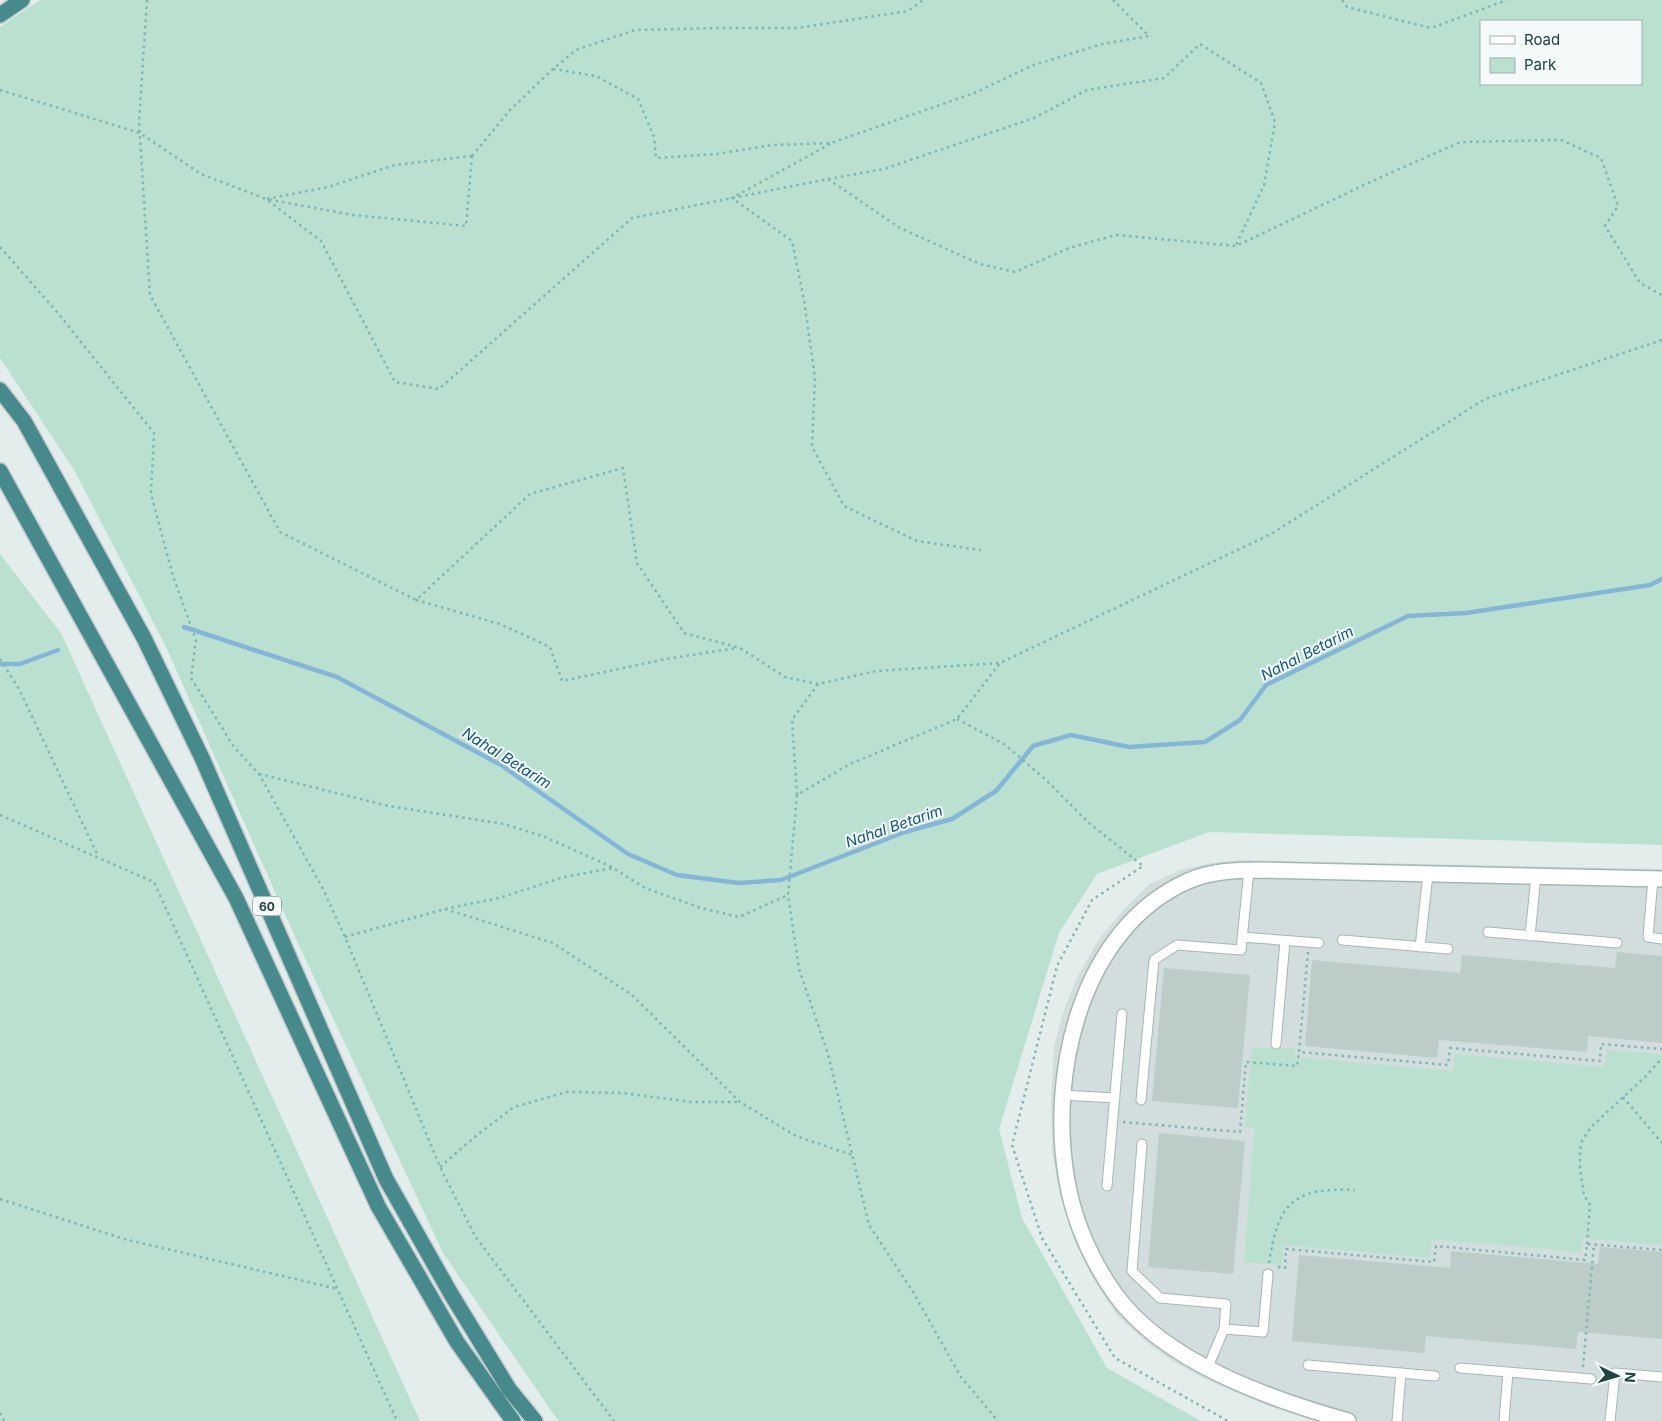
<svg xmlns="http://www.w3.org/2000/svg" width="1662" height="1421" font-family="Inter,sans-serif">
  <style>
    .built { fill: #d1dedd }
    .green { fill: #bae1cf; fill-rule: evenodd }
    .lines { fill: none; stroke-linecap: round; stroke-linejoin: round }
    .stream { stroke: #85b6d9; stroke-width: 4.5 }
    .building { fill: #bbccc9 }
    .service-casing { stroke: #a5b7b5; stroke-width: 11 }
    .minor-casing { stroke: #a5b7b5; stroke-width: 18 }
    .trunk-casing { stroke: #c1caca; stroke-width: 18 }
    .path { stroke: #80b5b2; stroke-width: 2.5; stroke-dasharray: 2.5 4; stroke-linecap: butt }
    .service { stroke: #fff; stroke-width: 9 }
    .minor { stroke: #fff; stroke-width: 15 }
    .trunk { stroke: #468a8c; stroke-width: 15 }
    .labels { text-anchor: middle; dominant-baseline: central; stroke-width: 4; stroke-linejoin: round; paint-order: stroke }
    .shield { fill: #f4faf9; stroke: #607978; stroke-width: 1 }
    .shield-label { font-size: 12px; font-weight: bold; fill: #204241 }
    .water-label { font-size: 15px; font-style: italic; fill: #145484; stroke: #f4faf9 }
  </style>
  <rect width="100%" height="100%" fill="#e3eeec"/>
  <path class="built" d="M 1239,860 L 1662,869 L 1662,1421 L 1313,1421 L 1268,1406 L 1205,1379 L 1171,1360 L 1146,1342 L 1117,1315 L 1093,1279 L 1074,1240 L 1060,1195 L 1052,1152 L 1051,1101 L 1054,1045 L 1064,1010 L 1077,977 L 1098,940 L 1125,908 L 1148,885 L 1180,870 L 1210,863 Z"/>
  <path class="green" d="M 40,0 L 1662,0 L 1662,845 L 1209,832 L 1097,874 L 1059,933 L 999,1129 L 1022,1218 L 1107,1368 L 1201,1421 L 559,1421 L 554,1415 L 443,1253 L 296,939 L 165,645 L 74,470 L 0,358 L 0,27 ZM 1641,21 L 1641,84 L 1481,84 L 1481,21 Z
    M 0,554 L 61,633 L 420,1421 L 0,1421 Z
    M 1252,1047 L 1295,1049 L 1295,1057 L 1453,1071 L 1455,1054 L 1605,1067 L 1607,1050 L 1662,1054 L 1662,1245 L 1582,1238 L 1581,1252 L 1432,1239 L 1430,1258 L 1284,1245 L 1282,1265 L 1244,1262 L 1255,1128 L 1245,1127 Z"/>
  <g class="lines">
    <path class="stream" d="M 184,627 L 337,677 L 501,765 L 628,854 L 677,875 L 739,883 L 781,880 L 905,832 L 952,819 L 996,791 L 1033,746 L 1071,735 L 1129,747 L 1205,742 L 1240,720 L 1266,685 L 1408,616 L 1466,613 L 1650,585 L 1662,579
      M 0,664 L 20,664 L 58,650"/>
  </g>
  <path class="building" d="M 1617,952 L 1662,956 L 1662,1043 L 1588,1036 L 1587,1052 L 1439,1040 L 1437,1058 L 1305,1046 L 1312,960 L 1460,973 L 1462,955 L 1615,968 Z
    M 1164,968 L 1250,975 L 1238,1108 L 1152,1101 Z
    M 1159,1133 L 1245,1141 L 1233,1274 L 1148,1267 Z
    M 1600,1247 L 1662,1252 L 1662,1339 L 1578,1332 L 1576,1349 L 1426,1336 L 1424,1353 L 1292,1341 L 1299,1255 L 1450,1268 L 1451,1251 L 1598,1264 Z"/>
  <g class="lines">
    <g class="service-casing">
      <path id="service" d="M 1653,879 L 1648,937 L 1662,939
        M 1488,932 L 1617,943
        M 1530,936 L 1536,876
        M 1242,937 L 1319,943
        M 1342,940 L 1448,949
        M 1420,947 L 1428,874
        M 1276,1044 L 1285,941
        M 1062,1095 L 1115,1098
        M 1141,1100 L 1154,960 L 1177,945 L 1241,950 L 1249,870
        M 1142,1144 L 1132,1271 L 1160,1298 L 1226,1304 L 1224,1329 L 1208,1367
        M 1107,1186 L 1122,1014
        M 1224,1329 L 1263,1332 L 1268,1274
        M 1308,1365 L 1435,1376
        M 1460,1368 L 1591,1379
        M 1397,1421 L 1401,1373
        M 1504,1421 L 1508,1372
        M 1610,1421 L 1615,1373 L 1662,1377"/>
    </g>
    <g class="minor-casing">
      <path id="minor" d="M 1348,1421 C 1270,1399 1164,1362 1115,1294 C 1092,1261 1074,1221 1067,1181 C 1048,1075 1080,929 1188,881 C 1211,871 1236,870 1260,870 L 1662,879"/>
    </g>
    <g class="trunk-casing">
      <path id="trunk" d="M 0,15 L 22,0
        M 0,390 L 24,421 L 144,638 L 202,758 L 386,1179 L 451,1294 L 509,1389 L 535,1421
        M 0,471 L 236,898 L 378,1206 L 457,1342 L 513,1421"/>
    </g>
    <path class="path" d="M 147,0 L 139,121 L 150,295 L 280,532 L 416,600 L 530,494 L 623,468 L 637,563 L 684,633 L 740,648 L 785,677 L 818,684 L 876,671 L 1000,663 L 1271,534 L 1485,399 L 1662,340
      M 1342,0 L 1347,7 L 1431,28 L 1507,0
      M 553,69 L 596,76 L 638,99 L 654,137 L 656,158 L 717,154 L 772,145 L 831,143 L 977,92 L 1031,66 L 1102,44 L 1149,36 L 1113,0
      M 0,90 L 140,133 L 201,174 L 266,199 L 321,241 L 395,382 L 439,389 L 632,218 L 828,179 L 900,228 L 980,264 L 1015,272 L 1069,248 L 1116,235 L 1236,246 L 1383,176 L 1461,142 L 1561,140 L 1601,158 L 1618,206 L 1605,226 L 1640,283 L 1662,295
      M 830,144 L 732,198 L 792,241 L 804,300 L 815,378 L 812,447 L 844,506 L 917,541 L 981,550
      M 472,156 L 511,109 L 553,69 L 576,50 L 635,30 L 721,28 L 797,28 L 908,11 L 923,0
      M 472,156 L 466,226 L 353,215 L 266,199 L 328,187 L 395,165 Z
      M 828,179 L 884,169 L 1034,118 L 1087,90 L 1164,78 L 1200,44 L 1261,83 L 1275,122 L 1264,185 L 1236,245
      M 0,247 L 57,312 L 154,433 L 151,494 L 173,576 L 196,640 L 191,678 L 234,747 L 259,774 L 322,887 L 345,937 L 440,1167 L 475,1236 L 614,1421
      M 416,600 L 500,624 L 550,647 L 562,681 L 666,659 L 737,648
      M 0,659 L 19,689 L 98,856
      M 818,684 L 792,720 L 797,795 L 850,764 L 957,719 L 1000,663
      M 957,719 L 1004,744 L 1045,779 L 1089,823 L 1143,866 L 1092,900 L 1057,966 L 1012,1145 L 1042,1238 L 1115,1358 L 1228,1421
      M 259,774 L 389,806 L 504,824 L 545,837 L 612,867
      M 797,795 L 788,895 L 799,969 L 828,1054 L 869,1225 L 913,1292 L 961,1377 L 998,1421
      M 0,815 L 154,882 L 397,1421
      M 445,909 L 553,943 L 632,995 L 740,1102 L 796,1136 L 852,1155
      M 345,937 L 445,909 L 499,898 L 564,877 L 613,868 L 645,888 L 701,908 L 739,917 L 788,895
      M 1308,952 L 1299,1052 L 1448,1065 L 1450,1048 L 1600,1061 L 1601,1044 L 1662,1049
      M 1623,1097 L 1662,1143
      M 1123,1122 L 1240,1132 L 1246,1062 L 1297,1066 L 1299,1052
      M 440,1167 L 477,1135 L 514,1107 L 567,1092 L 622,1093 L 692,1102 L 740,1102
      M 0,1199 L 124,1239 L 338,1289
      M 1587,1244 L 1590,1205 L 1584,1195 L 1580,1168 L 1580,1150 L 1582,1141 L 1591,1127 L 1645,1077 L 1662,1058
      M 1269,1263 C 1278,1203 1293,1187 1355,1190
      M 1278,1267 L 1285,1268 L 1286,1249 L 1434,1262 L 1436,1246 L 1585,1260 L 1587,1244 L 1662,1250
      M 1583,1367 L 1594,1244
      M 0,1413 L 4,1421"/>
    <use href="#service" class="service"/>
    <use href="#minor" class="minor"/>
    <use href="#trunk" class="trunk"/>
  </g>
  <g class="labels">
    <rect class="shield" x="253" y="896.5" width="28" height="19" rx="4"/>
    <g class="shield-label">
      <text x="267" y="906">60</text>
    </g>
    <g class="water-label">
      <text transform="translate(1307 653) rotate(-27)">Nahal Betarim</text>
      <text transform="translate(507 758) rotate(32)">Nahal Betarim</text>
      <text transform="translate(894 826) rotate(-19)">Nahal Betarim</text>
    </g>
  </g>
  <rect x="1480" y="20" width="162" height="65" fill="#f4faf9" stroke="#9fb0af"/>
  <rect x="1490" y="36" width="25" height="8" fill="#ffffff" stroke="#9fb0af"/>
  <text x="1524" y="45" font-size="15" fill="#204241">Road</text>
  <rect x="1490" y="58" width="25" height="15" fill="#bae1cf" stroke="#9fb0af"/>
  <text x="1524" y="70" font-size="15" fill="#204241">Park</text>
  <g transform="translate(1617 1376) rotate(95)" stroke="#f4faf9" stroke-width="4" paint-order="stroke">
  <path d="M0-4L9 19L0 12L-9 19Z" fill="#204241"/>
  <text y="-8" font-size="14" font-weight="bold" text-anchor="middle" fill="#204241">N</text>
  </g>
</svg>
